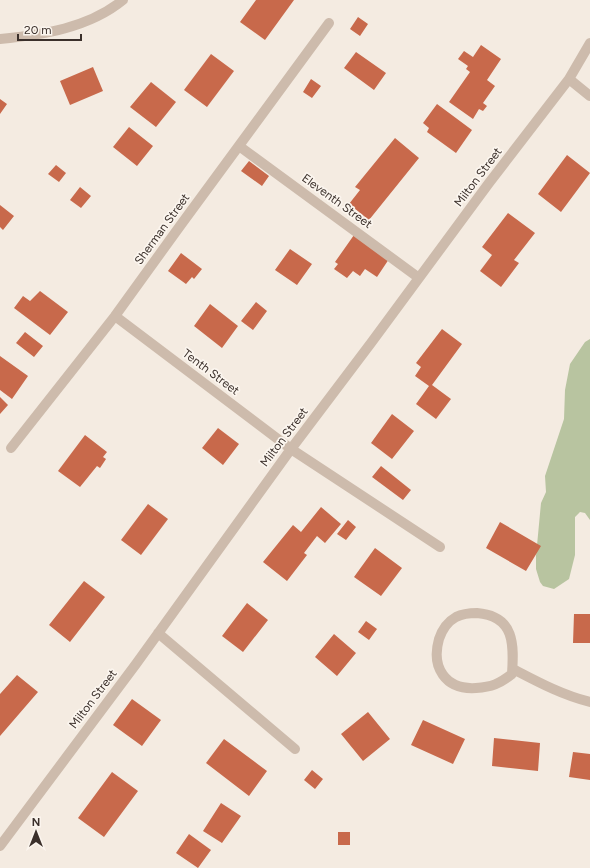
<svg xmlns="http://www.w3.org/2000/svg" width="590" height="868" font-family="Figtree,sans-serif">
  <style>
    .green { fill: #b8c4a0 }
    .building { fill: #c8694b }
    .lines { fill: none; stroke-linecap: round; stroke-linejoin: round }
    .street { stroke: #cdbbac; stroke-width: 10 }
    .labels { text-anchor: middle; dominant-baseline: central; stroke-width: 3.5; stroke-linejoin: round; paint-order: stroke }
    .street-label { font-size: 12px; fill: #3b302b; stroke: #fbf5ee }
  </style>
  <rect width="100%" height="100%" fill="#f4ebe1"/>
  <path class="green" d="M 590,339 L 590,520 L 585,513 L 580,512 L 575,517 L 575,555 L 569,579 L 554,589 L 543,586 L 540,582 L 536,569 L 536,556 L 541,503 L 546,492 L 545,476 L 564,419 L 565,390 L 570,364 L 585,342 Z"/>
  <path class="building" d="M 256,0 L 294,0 L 265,40 L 240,22 Z
    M 358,17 L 368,24 L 360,36 L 350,29 Z
    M 481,45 L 501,59 L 487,80 L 495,86 L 483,103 L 487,106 L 483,111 L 479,109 L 473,119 L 449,102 L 470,72 L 466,69 L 468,66 L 458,59 L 464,51 L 473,57 Z
    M 356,52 L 386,73 L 374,90 L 344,68 Z
    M 211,54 L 234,71 L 207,107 L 184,90 Z
    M 93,67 L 103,91 L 70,105 L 60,81 Z
    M 311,79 L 321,86 L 312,98 L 303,92 Z
    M 151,82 L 176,102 L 156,127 L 130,107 Z
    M 0,99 L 7,104 L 0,114 Z
    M 437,104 L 472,130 L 456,153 L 427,132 L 429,128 L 423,123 Z
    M 129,127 L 153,146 L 137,166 L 113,147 Z
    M 395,138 L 419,158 L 369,220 L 349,204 L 360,190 L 355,187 Z
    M 567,155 L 590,173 L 561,212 L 538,194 Z
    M 249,161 L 269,176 L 262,186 L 241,171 Z
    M 56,165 L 66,173 L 59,182 L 48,174 Z
    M 80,187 L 91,196 L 81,208 L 70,200 Z
    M 0,205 L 14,216 L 3,230 L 0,227 Z
    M 508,213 L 535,233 L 514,260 L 519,263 L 501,287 L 480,271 L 492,255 L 482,247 Z
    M 354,235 L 389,259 L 377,277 L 365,269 L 360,276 L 353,271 L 347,278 L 334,269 L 338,264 L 335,262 Z
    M 290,249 L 312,264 L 297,285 L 275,270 Z
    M 181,253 L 202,269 L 194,279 L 192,277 L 186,284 L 168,271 Z
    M 40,291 L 68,312 L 50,335 L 14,308 L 23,296 L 30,301 Z
    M 256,302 L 267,311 L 253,330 L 241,321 Z
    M 210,304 L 238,326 L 222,348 L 194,326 Z
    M 442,329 L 462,344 L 432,385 L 451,399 L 436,419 L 416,404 L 429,386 L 415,376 L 421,367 L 416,363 Z
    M 25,332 L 43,346 L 34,357 L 16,343 Z
    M 0,356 L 28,376 L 12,399 L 0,390 Z
    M 0,397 L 8,405 L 0,414 Z
    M 392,414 L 414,431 L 392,459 L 371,443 Z
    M 218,428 L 239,444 L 223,465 L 202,448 Z
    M 85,435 L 107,452 L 103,457 L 106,459 L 100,468 L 97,466 L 80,487 L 58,471 Z
    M 381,466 L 411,490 L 403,500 L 372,477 Z
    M 148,504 L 168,519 L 141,555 L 121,540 Z
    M 321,507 L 341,524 L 325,543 L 317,536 L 304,553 L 307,555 L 287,581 L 263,562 L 293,525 L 301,532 Z
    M 348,520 L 356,527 L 346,540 L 337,534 Z
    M 500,522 L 541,546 L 526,571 L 486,548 Z
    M 375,548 L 402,568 L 381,596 L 354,577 Z
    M 84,581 L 105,597 L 70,642 L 49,625 Z
    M 247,603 L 268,620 L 243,652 L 222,636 Z
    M 574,614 L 590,614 L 590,643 L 573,643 Z
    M 366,621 L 377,629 L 369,640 L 358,632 Z
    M 334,634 L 356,653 L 337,676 L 315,657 Z
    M 17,675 L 38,692 L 0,736 L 0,694 Z
    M 132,699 L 161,720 L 142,746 L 113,725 Z
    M 368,712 L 390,739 L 363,761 L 341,734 Z
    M 423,720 L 465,739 L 453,764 L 411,745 Z
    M 494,738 L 540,743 L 538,771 L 492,766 Z
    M 224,739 L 267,771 L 249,796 L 206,763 Z
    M 573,752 L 590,754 L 590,780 L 569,777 Z
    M 312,770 L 323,779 L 315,789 L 304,780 Z
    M 112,772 L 138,791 L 104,837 L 78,818 Z
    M 221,803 L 241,816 L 222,843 L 203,831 Z
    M 338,832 L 350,832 L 350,845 L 338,845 Z
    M 189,834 L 211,850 L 198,868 L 176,853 Z"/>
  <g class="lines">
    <path class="street" d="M 0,39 C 42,35 89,28 123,0
      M 569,79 L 590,96
      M 239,146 L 419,278
      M 115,316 L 291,449 L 440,547
      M 11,448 L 115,316 L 180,226 L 329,23
      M 477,613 C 515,616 514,645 512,674 C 499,684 492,687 476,688 C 445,690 431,667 439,639 C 442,630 447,622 456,617 C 462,614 470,613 477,613 Z
      M 158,633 L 295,749
      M 513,669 C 538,682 562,695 590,702
      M 0,846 L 136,664 L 291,449 L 371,343 L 489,183 L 569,79 L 590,43"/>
  </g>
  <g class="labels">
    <g class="street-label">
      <text transform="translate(478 177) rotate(-53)">Milton Street</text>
      <text transform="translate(337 201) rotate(36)">Eleventh Street</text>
      <text transform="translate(162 229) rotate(-54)">Sherman Street</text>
      <text transform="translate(211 372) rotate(37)">Tenth Street</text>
      <text transform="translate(284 437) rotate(-53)">Milton Street</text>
      <text transform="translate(93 699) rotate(-53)">Milton Street</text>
    </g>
  </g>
  <g transform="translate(36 832)" stroke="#fbf5ee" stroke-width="3" paint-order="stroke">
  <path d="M0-3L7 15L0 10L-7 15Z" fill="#3b302b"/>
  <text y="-6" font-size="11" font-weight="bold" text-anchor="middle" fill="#3b302b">N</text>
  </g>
  <path d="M18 34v6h63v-6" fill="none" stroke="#3b302b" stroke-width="2"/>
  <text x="24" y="34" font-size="12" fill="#3b302b" stroke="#fbf5ee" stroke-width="3" paint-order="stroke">20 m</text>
</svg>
